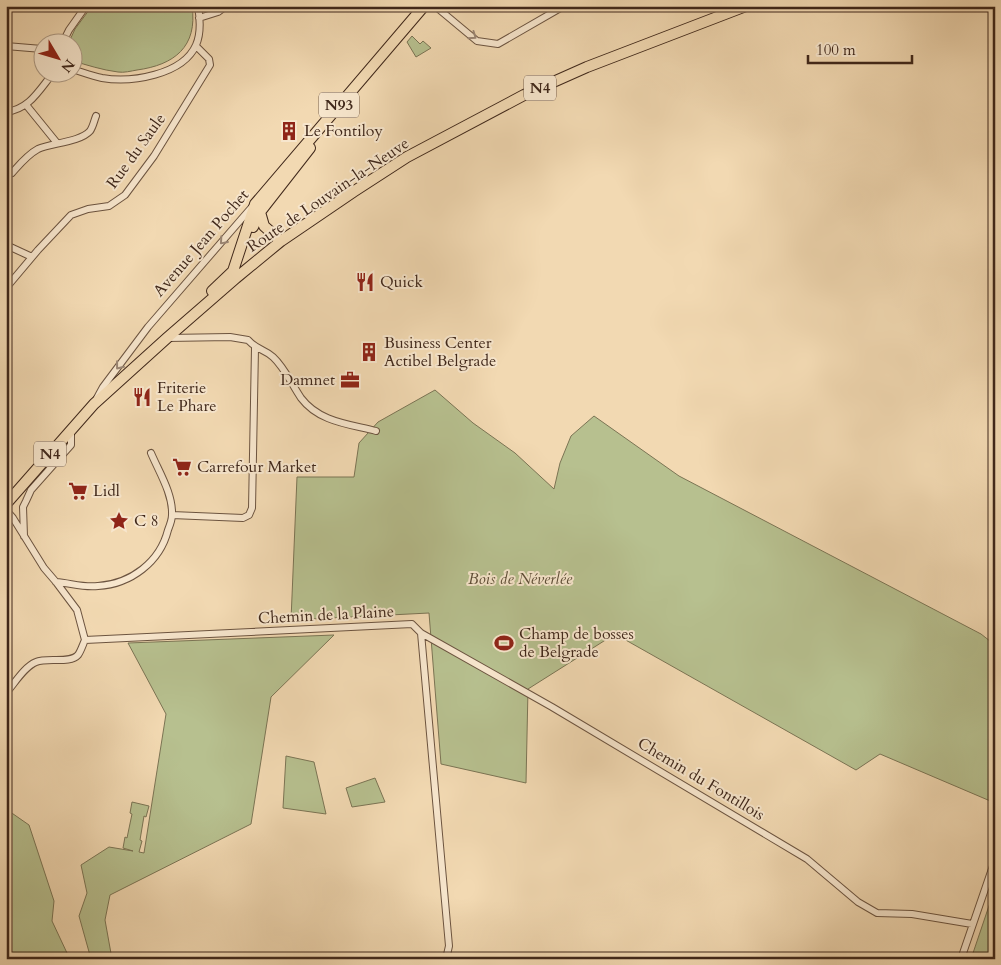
<svg xmlns="http://www.w3.org/2000/svg" width="1001" height="965" font-family="Cardo,serif">
  <style>
    .green { fill: #b7c08f; stroke: #7b7454 }
    .lines { fill: none; stroke-linecap: round; stroke-linejoin: round }
    .street-casing { stroke: #6c5440; stroke-width: 8 }
    .primary-casing { stroke: #3f271a; stroke-width: 12 }
    .street { stroke: #f7e6cd; stroke-width: 6 }
    .primary { stroke: #f2d9b2; stroke-width: 10 }
    .oneway { stroke: #9b8674 }
    .labels { text-anchor: middle; dominant-baseline: central; stroke-width: 4; stroke-linejoin: round; paint-order: stroke }
    .shield { fill: #f7e6cd; stroke: #766050; stroke-width: 1 }
    .shield-label { font-size: 15px; font-weight: bold; fill: #3f271a }
    .poi-label { font-size: 16px; fill: #3f271a; stroke: #f7e6cd; text-anchor: start }
    .street-label { font-size: 16px; fill: #3f271a; stroke: #f7e6cd }
    .park-label { font-size: 16px; font-style: italic; fill: #5d4d37; stroke: #f7e6cd }
  </style>
  <rect width="100%" height="100%" fill="#f2d9b2"/>
  <filter id="stains"><feTurbulence type="fractalNoise" baseFrequency=".004" numOctaves="4"/><feColorMatrix values="0 0 0 0 .2 0 0 0 0 .09 0 0 0 0 .02 0 0 0 .5 -.17"/></filter>
  <radialGradient id="worn" r=".72"><stop offset=".6" stop-color="#630" stop-opacity="0"/><stop offset="1" stop-color="#630" stop-opacity=".3"/></radialGradient>
  <path class="green" d="M 92,6 L 192,6 C 198,47 174,65 137,70 C 131,71 124,73 118,72 C 102,70 87,65 73,61 L 72,42 L 69,42 L 75,29 Z
    M 412,36 L 420,44 L 423,41 L 431,48 L 416,57 L 407,42 Z
    M 435,390 L 473,423 L 515,453 L 554,489 L 560,463 L 571,436 L 594,416 L 679,476 L 981,634 L 995,645 L 995,803 L 880,754 L 856,770 L 615,634 L 528,689 L 526,783 L 441,764 L 429,613 L 291,620 L 297,477 L 354,477 L 359,443 L 378,422 Z
    M 334,635 L 271,697 L 251,824 L 110,895 L 105,920 L 112,959 L 91,959 L 79,916 L 87,893 L 81,865 L 109,847 L 133,851 L 123,848 L 125,837 L 127,838 L 132,814 L 130,813 L 132,802 L 149,806 L 146,817 L 144,816 L 140,840 L 142,841 L 139,852 L 144,853 L 166,714 L 128,643 Z
    M 286,756 L 314,762 L 326,814 L 283,808 Z
    M 375,778 L 385,802 L 352,807 L 346,788 Z
    M 6,809 L 29,825 L 54,901 L 52,921 L 67,953 L 73,959 L 6,959 Z
    M 995,888 L 995,959 L 971,959 Z"/>
  <g class="lines">
    <g class="street-casing">
      <path id="street" d="M 435,6 L 477,41 L 498,44 L 564,6
        M 199,18 L 218,12 L 226,6
        M 63,42 L 69,30 L 86,6
        M 6,46 L 42,49
        M 72,69 C 82,72 92,76 102,78 C 131,83 183,75 196,45 C 201,34 200,18 198,6
        M 27,106 L 57,143
        M 6,112 C 30,109 39,90 54,72
        M 12,173 C 20,164 27,155 38,149 C 52,143 80,142 90,131 C 93,127 94,121 96,116
        M 6,245 L 32,257
        M 6,288 L 38,250 L 71,215 L 88,209 L 109,206 L 125,195 L 154,156 L 210,65 L 209,59 L 196,46
        M 167,338 L 230,337 L 248,340 C 257,350 264,349 273,357 C 285,368 292,385 301,398 C 319,422 349,424 376,431
        M 97,398 L 103,387 L 148,327 L 251,208
        M 6,510 L 13,518 L 44,568 L 56,582 L 77,610 L 85,640
        M 172,515 L 243,518 L 249,515 L 252,508 L 255,348
        M 24,536 L 23,507 L 26,501 L 31,490 L 71,445 L 71,430
        M 56,582 C 70,583 84,588 98,586 C 131,584 160,562 168,530 C 170,525 172,520 172,515 C 173,494 159,472 151,453
        M 421,633 L 449,946 L 446,959
        M 85,640 L 412,624 L 421,633 L 552,707 L 807,859 L 858,902 L 877,913 L 912,914 L 972,924
        M 6,693 C 15,683 24,667 36,662 C 47,657 70,664 78,655 C 81,651 83,644 85,640
        M 961,959 L 995,860"/>
    </g>
    <g class="primary-casing">
      <path id="primary" d="M 260,212 L 264,226 L 281,241
        M 253,227 L 260,212 L 310,148
        M 212,291 L 233,271 L 255,204 L 424,6
        M 6,504 L 94,404 L 167,338 L 236,278 L 281,241 L 353,192 L 407,157 L 524,95 L 587,67 L 746,6"/>
    </g>
    <use href="#street" class="street"/>
    <use href="#primary" class="primary"/>
  </g>
  <defs><path id="oneway-chevron" d="M-2-3.5L2.5 0L-2 3.5" fill="none" stroke-width="1.6" stroke-linecap="round" stroke-linejoin="round" transform="scale(1.25)"/></defs>
  <g class="oneway">
    <use href="#oneway-chevron" transform="translate(473 36) rotate(35)"/>
    <use href="#oneway-chevron" transform="translate(223 241) rotate(131)"/>
    <use href="#oneway-chevron" transform="translate(119 366) rotate(128)"/>
  </g>
  <defs>
    <g id="building-bare" transform="scale(1.5)"><path d="M-4-6H4V6H1V3H-1V6H-4ZM-2.5-4.3h1.7v1.8h-1.7ZM.8-4.3h1.7v1.8H.8ZM-2.5-1h1.7V.8h-1.7ZM.8-1h1.7V.8H.8Z" fill="#8f2418" stroke="#f7e6cd" stroke-width="2.5" paint-order="stroke"/></g>
    <g id="restaurant-bare" transform="scale(1.5)"><path d="M-5-6h1v4h1v-4h1v4h1v-4h1v5L-1.5 .5V6h-2V.5L-5-1ZM5-6V6H3V1.5H1.5Q1.5-4 5-6Z" fill="#8f2418" stroke="#f7e6cd" stroke-width="2.5" paint-order="stroke"/></g>
    <g id="office-bare" transform="scale(1.5)"><path d="M-6-3h4V-5.5h4V-3h4V5H-6ZM-1-4.5V-3h2v-1.5ZM-6 0V1H6V0Z" fill="#8f2418" stroke="#f7e6cd" stroke-width="2.5" paint-order="stroke"/></g>
    <g id="supermarket-bare" transform="scale(1.5)"><path d="M-6-5.5h2.5l.6 2H6L4.5 2H-2.5L-4.4-4H-6ZM-1.5 3.2a1.3 1.3 0 1 0 .1 0ZM3 3.2a1.3 1.3 0 1 0 .1 0Z" fill="#8f2418" stroke="#f7e6cd" stroke-width="2.5" paint-order="stroke"/></g>
    <g id="sight-bare" transform="scale(1.5)"><path d="M0-6L1.8-2.2L6-1.7L2.9 1.2L3.7 5.4L0 3.3L-3.7 5.4L-2.9 1.2L-6-1.7L-1.8-2.2Z" fill="#8f2418" stroke="#f7e6cd" stroke-width="2.5" paint-order="stroke"/></g>
    <g id="stadium-bare" transform="scale(1.5)"><path d="M0-5a6.5 5 0 1 0 0 10a6.5 5 0 1 0 0-10ZM-3.5-1.8h7v3.6h-7Z" fill="#8f2418" stroke="#f7e6cd" stroke-width="2.5" paint-order="stroke"/></g>
  </defs>
  <g fill-rule="evenodd">
    <use href="#building-bare" x="289" y="131"/>
    <use href="#restaurant-bare" x="365" y="282"/>
    <use href="#building-bare" x="369" y="352"/>
    <use href="#office-bare" x="350" y="380"/>
    <use href="#restaurant-bare" x="142" y="397"/>
    <use href="#supermarket-bare" x="182" y="467"/>
    <use href="#supermarket-bare" x="78" y="491"/>
    <use href="#sight-bare" x="119" y="521"/>
    <use href="#stadium-bare" x="504" y="643"/>
  </g>
  <g class="labels">
    <g class="shield">
      <rect x="524" y="75.5" width="32" height="25" rx="4"/>
      <rect x="319" y="92.5" width="40" height="25" rx="4"/>
      <rect x="34" y="441.5" width="32" height="25" rx="4"/>
    </g>
    <g class="shield-label">
      <text x="540" y="88">N4</text>
      <text x="339" y="105">N93</text>
      <text x="50" y="454">N4</text>
    </g>
    <g class="poi-label">
      <text x="304" y="131">Le Fontiloy</text>
      <text x="380" y="282">Quick</text>
      <text x="384" y="343">Business Center<tspan x="384" dy="18">Actibel Belgrade</tspan></text>
      <text x="335" y="380" text-anchor="end">Damnet</text>
      <text x="157" y="388">Friterie<tspan x="157" dy="18">Le Phare</tspan></text>
      <text x="197" y="467">Carrefour Market</text>
      <text x="93" y="491">Lidl</text>
      <text x="134" y="521">C 8</text>
      <text x="519" y="634">Champ de bosses<tspan x="519" dy="18">de Belgrade</tspan></text>
    </g>
    <g class="street-label">
      <text transform="translate(136 151) rotate(-54)">Rue du Saule</text>
      <text transform="translate(328 195) rotate(-34)">Route de Louvain-la-Neuve</text>
      <text transform="translate(201 243) rotate(-49)">Avenue Jean Pochet</text>
      <text transform="translate(326 615) rotate(-3)">Chemin de la Plaine</text>
      <text transform="translate(701 779) rotate(31)">Chemin du Fontillois</text>
    </g>
    <g class="park-label">
      <text x="520" y="579">Bois de Néverlée</text>
    </g>
  </g>
  <rect width="1001" height="965" fill="none" stroke="#f2d9b2" stroke-width="25"/>
  <rect x="8" y="8" width="986" height="950" fill="none" stroke="#3f271a" stroke-width="2.5"/>
  <rect x="12" y="12" width="976" height="940" fill="none" stroke="#3f271a"/>
  <g transform="translate(58 58) rotate(128)"><circle r="24" fill="#f7e6cd" stroke="#ad9a85"/>
  <path d="M0-4L9 19L0 12L-9 19Z" fill="#8f2418"/>
  <text y="-8" font-size="14" font-weight="bold" text-anchor="middle" fill="#3f271a">N</text>
  </g>
  <path d="M808 55v8h104v-8" fill="none" stroke="#3f271a" stroke-width="2.5"/>
  <text x="816" y="55" font-size="15" fill="#3f271a" stroke="#f7e6cd" stroke-width="4" paint-order="stroke">100 m</text>
  <rect width="100%" height="100%" filter="url(#stains)"/>
  <rect width="100%" height="100%" fill="url(#worn)"/>
</svg>
